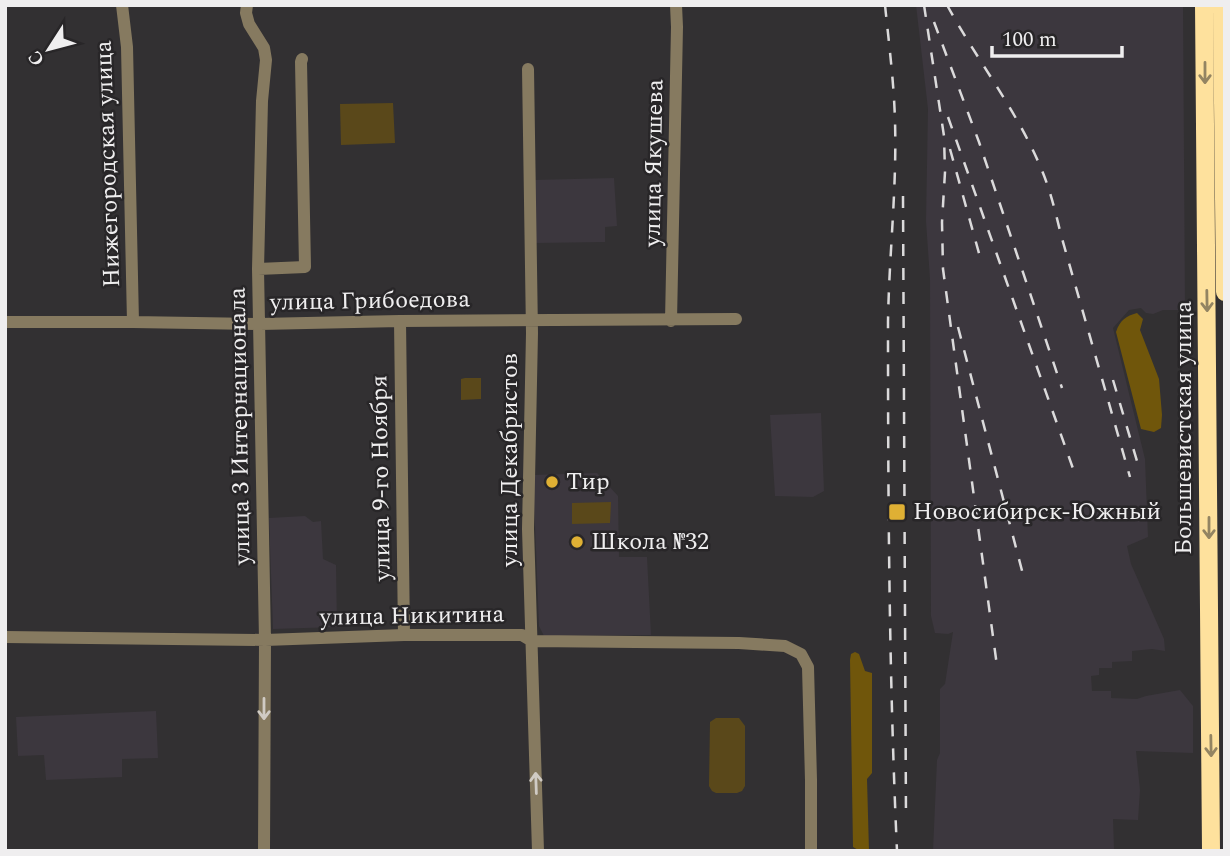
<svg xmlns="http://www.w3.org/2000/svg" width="1230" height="856" font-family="Spectral,serif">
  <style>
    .built { fill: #3c373e }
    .green { fill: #5a481a }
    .forest { fill: #70560b }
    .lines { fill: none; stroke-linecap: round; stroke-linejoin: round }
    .minor { stroke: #867a60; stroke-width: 12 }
    .highway { stroke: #fee19d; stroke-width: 18 }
    .rail { stroke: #dbdadb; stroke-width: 2.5; stroke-dasharray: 12 12; stroke-linecap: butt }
    .oneway { stroke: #938462 }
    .oneway2 { stroke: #d0cbc4 }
    .poi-dot { fill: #dfb034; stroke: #282628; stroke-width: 2.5 }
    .labels { text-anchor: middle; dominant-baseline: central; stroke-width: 5; stroke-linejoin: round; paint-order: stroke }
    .street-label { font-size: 24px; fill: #efeeef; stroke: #282628 }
    .poi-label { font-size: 24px; fill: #efeeef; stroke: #282628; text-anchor: start }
  </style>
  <rect width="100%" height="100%" fill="#323032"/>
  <path class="built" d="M 916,5 L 1183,5 L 1185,310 L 1163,310 L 1153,314 L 1146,313 L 1141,308 L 1129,310 L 1113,328 L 1145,459 L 1148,537 L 1127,546 L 1131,564 L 1164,639 L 1165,651 L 1152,649 L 1132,651 L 1132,661 L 1112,662 L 1112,668 L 1099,668 L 1099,675 L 1091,676 L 1092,691 L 1111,691 L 1111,698 L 1137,699 L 1146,696 L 1180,690 L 1193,706 L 1193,753 L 1136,751 L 1140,790 L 1138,820 L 1113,819 L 1114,849 L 1074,851 L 933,851 L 937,760 L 940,753 L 940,689 L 945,684 L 953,632 L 948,634 L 935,633 L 931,616 L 930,279 L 926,221 L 928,109 Z
    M 614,178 L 617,226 L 605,227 L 605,242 L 535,243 L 533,180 Z
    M 821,413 L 824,491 L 813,497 L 775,496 L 770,415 Z
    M 597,473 L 618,496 L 619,557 L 647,557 L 651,635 L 544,636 L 539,626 L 533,475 Z
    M 305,516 L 313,522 L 321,521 L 323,559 L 336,565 L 337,627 L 273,629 L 269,518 Z
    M 156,711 L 158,758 L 122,759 L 122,777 L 46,780 L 44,755 L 18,756 L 16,717 Z"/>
  <path class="green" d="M 393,103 L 395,143 L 341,145 L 340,104 Z
    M 465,378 L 481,378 L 481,399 L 461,400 L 461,379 Z
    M 611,502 L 610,523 L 572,524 L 572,503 Z
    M 716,718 L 739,718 L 745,726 L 745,786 L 742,791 L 737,793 L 716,793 L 712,791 L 709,786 L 710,722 Z"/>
  <path class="forest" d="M 1137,313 L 1143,319 L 1140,330 L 1159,379 L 1162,415 L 1161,428 L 1154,432 L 1141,429 L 1116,332 C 1120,320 1126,316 1137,313 Z
    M 855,652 L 859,654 L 865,671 L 872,673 L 872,773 L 867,779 L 869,851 L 860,851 L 853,847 L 850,660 L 851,654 Z"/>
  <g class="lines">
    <path class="minor" d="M 122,5 L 127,47 L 133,322
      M 247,5 L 246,13 L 249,24 L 264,48 L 266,60 L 262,101 L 258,269 L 265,640 L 264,851
      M 528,69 L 532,333 L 528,529 L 538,851
      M 258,269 L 305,267 L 301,62 L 302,59
      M 400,321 L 404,635
      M 671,321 L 677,27 L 676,5
      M 5,322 L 133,322 L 260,324 L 400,321 L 736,319
      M 5,637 L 265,640 L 404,635 L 522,635 L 532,641 L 739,643 L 785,646 L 801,654 L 808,667 L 811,780 L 811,851"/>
    <path class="highway" d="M 1204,5 L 1211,851
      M 1222,5 L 1225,292"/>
    <path class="rail" d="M 885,5 C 889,44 894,83 895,121 C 897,188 889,255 888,322 C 888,498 889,675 897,851
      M 924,5 L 944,136 L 945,172 L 942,222 L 943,269 L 997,666
      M 947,5 C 978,62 1019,113 1043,173 C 1051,193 1056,214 1061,235 L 1130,477
      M 934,22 L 979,142 L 1062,388
      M 948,117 L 1076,477
      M 950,149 L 982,264
      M 903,196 L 906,819
      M 958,327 L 1025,582
      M 1113,380 L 1137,461"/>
  </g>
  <defs><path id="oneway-shaft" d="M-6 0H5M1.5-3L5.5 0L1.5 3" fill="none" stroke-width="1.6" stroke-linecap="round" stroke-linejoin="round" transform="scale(1.75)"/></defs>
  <g class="oneway">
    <use href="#oneway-shaft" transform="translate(1205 73) rotate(90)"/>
    <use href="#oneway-shaft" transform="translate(1207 301) rotate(89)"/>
    <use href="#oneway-shaft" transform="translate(1209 528) rotate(90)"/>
    <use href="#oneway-shaft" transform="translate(1211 746) rotate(89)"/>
  </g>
  <g class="oneway2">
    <use href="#oneway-shaft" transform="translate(264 709) rotate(90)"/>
    <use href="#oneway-shaft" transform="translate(536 783) rotate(-92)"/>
  </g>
  <g class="poi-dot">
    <circle cx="552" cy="482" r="7"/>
    <rect x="888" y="503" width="18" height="18" rx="3.5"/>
    <circle cx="577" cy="542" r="7"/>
  </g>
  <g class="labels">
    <g class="street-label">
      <text transform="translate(654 163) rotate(-89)">улица Якушева</text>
      <text transform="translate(108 164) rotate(-92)">Нижегородская улица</text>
      <text transform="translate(370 301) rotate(-1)">улица Грибоедова</text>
      <text transform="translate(240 426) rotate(-91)">улица 3 Интернационала</text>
      <text transform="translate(1184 428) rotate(-90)">Большевистская улица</text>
      <text transform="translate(510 460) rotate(-90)">улица Декабристов</text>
      <text transform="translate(381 478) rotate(-91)">улица 9-го Ноября</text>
      <text transform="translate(412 616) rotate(-1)">улица Никитина</text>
    </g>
    <g class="poi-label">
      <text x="566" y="482">Тир</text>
      <text x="913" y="512">Новосибирск-Южный</text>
      <text x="591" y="542">Школа №32</text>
    </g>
  </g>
  <rect width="1230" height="856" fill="none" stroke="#efeeef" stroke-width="14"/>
  <g transform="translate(49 49) rotate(234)" stroke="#282628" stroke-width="5" paint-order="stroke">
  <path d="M0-5L12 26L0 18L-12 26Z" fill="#efeeef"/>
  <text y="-10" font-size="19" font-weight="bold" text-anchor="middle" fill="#efeeef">С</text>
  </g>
  <path d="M992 46v10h130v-10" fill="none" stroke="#efeeef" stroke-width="3.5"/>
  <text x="1002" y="46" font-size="21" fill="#efeeef" stroke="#282628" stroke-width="5" paint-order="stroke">100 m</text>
</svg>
